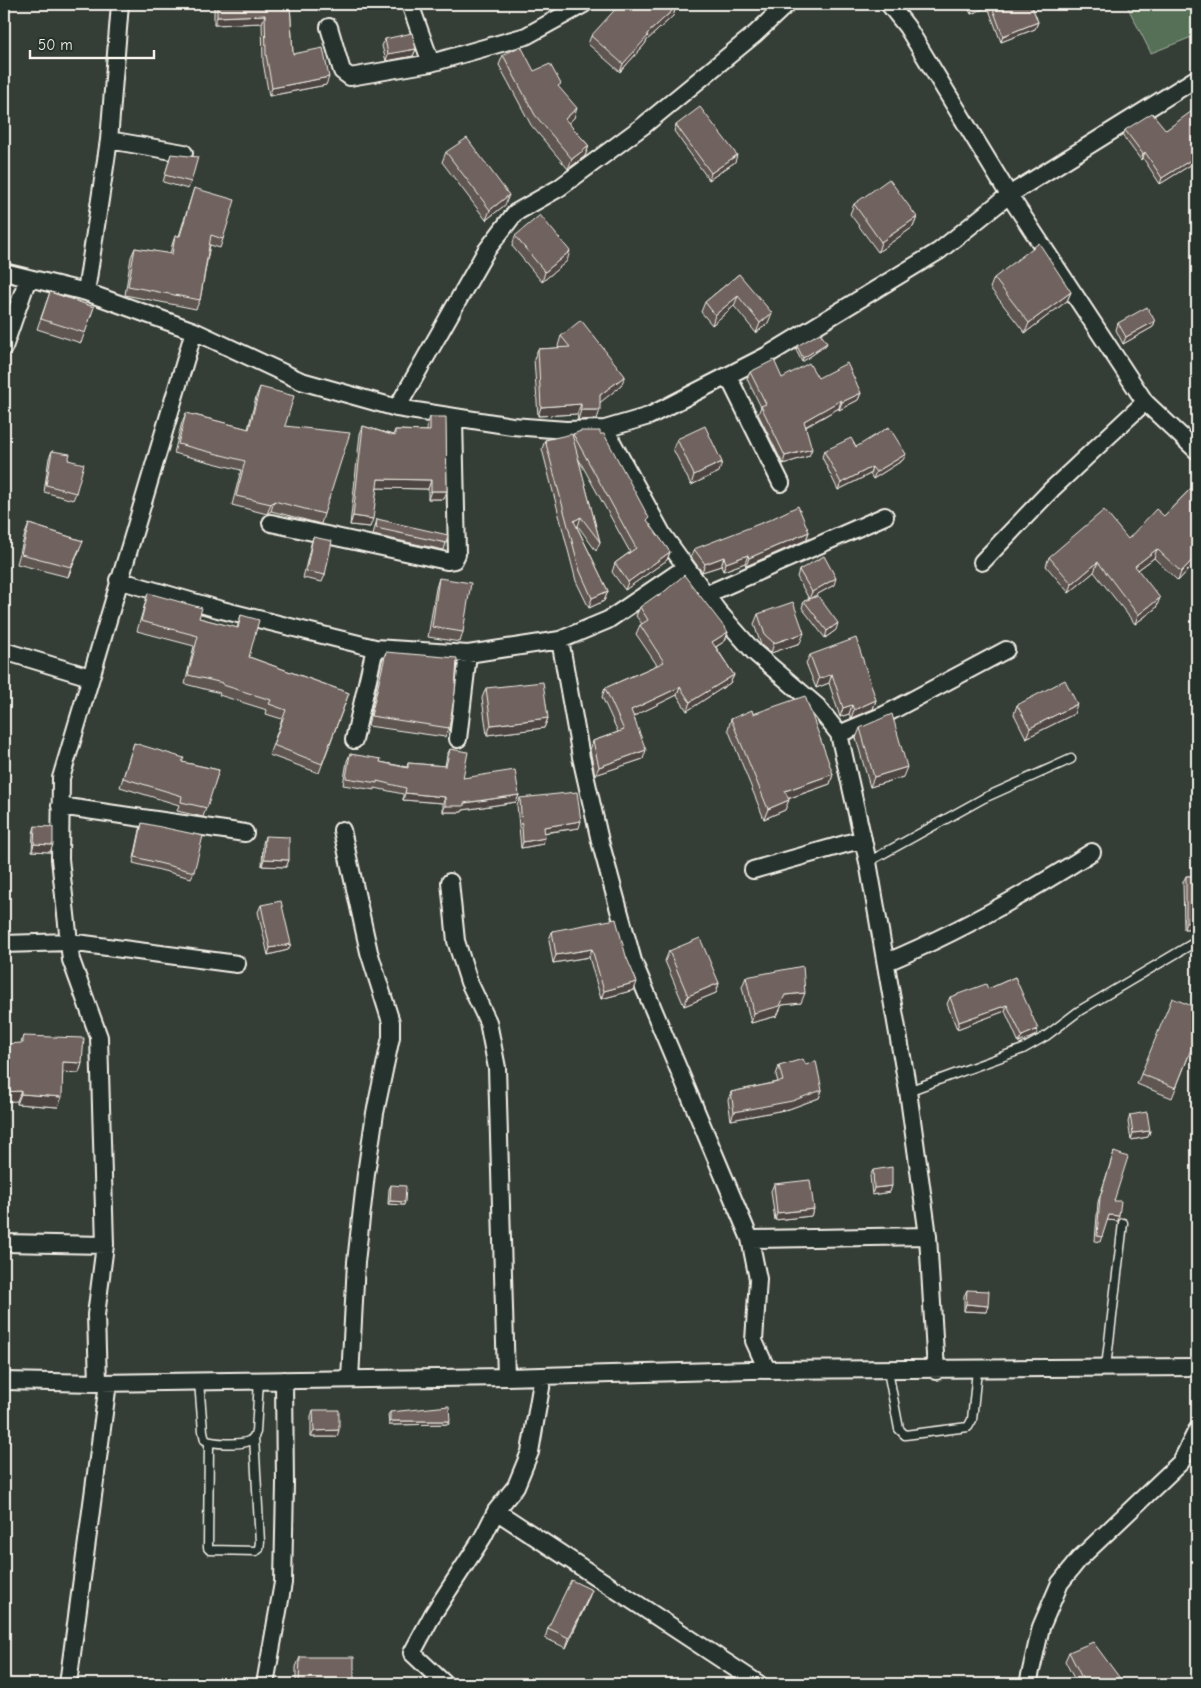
<svg xmlns="http://www.w3.org/2000/svg" width="1201" height="1688" viewBox="0 0 1201 1688" font-family="'Comic Neue',sans-serif">
<style>
.green{fill:#547057;stroke:#a4b0a0}
.lines{fill:none;stroke-linecap:round;stroke-linejoin:round}
.lane-casing{stroke:#f4f1e8;stroke-width:11}
.street-casing{stroke:#f4f1e8;stroke-width:20}
.lane{stroke:#26332d;stroke-width:8}
.street{stroke:#26332d;stroke-width:16}
.wall{fill:#5f5551;stroke:#f4f1e8}
.shaded-wall{fill:#4e4542;stroke:#f4f1e8}
.building{fill:#6f635e;stroke:#f4f1e8}
</style>
<rect width="100%" height="100%" fill="#353d37"/>
<filter id="ink" filterUnits="userSpaceOnUse"><feTurbulence type="fractalNoise" baseFrequency=".02" numOctaves="2"/><feDisplacementMap in="SourceGraphic" scale="10" xChannelSelector="R" yChannelSelector="G"/><feConvolveMatrix kernelMatrix="1 2 1 2 8 2 1 2 1" color-interpolation-filters="sRGB"/></filter>
<g filter="url(#ink)">
<path class="green" d="M1126,4H1197V35L1151,53Z"/>
<g class="lines">
<g class="lane-casing">
<path id="lane" d="M868,862L984,798L1071,759
M908,1091L1023,1049L1046,1036L1079,1011L1192,944
M1106,1367L1123,1223
M888,1371L899,1429L905,1435L968,1427L972,1420L977,1370
M199,1382L203,1431L205,1440C213,1444 240,1445 249,1441C253,1439 255,1435 256,1432L259,1380
M209,1442L208,1548L210,1550L256,1551L259,1549L260,1542L254,1437"/>
</g>
<g class="street-casing">
<path id="street" d="M410,4L431,63
M889,4L907,27L1009,195L1145,402L1197,451
M329,27L342,71L350,77L431,63L526,36L584,4
M109,140L184,153
M4,272L86,292L194,331L301,381L397,408L512,426L566,430L605,429L649,416L766,356L939,251L1009,195L1197,78
M86,292L109,140L120,4
M4,347L28,278
M728,376L781,483
M397,408L486,251L515,213L559,188L643,126L755,34L787,4
M605,429L663,535L717,610L754,652L817,706L839,734L868,862L908,1091L928,1236L936,1371
M271,523L447,561L454,560L457,554L454,419
M982,562L1052,489L1145,402
M118,580L218,609L375,648L468,654L560,640L608,620L686,567
M705,595L885,516
M560,640L581,757L600,841L633,961L750,1239L758,1279L754,1341L767,1370
M4,651L90,677
M839,734L884,715L1006,650
M458,739L468,654
M354,740L375,648
M60,806L245,833
M342,830L369,952L391,1022V1037L375,1113L366,1174L356,1262L350,1379
M753,870L863,839
M450,882L456,941L469,982L488,1022L497,1068L506,1377
M4,944L69,942L237,964
M887,962C959,932 1026,894 1092,852
M750,1239L928,1236
M4,1243L105,1245
M4,1381L98,1383L506,1377L751,1370L1197,1367
M98,1383L96,1315L105,1245L99,1037L71,960L69,942L60,859L61,778L194,331
M496,1511L759,1684
M68,1684L108,1383
M265,1684L283,1583L285,1484L284,1380
M445,1684L412,1653L433,1614L483,1537L496,1511L516,1486L530,1452L543,1376
M1028,1684L1041,1627L1060,1583L1079,1559L1181,1462L1197,1430"/>
</g>
<use href="#lane" class="lane"/>
<use href="#street" class="street"/>
</g>
<path class="wall" d="M214,4H290L293,54L326,85L269,96L263,62L262,23L214,25Z
M966,4H1031L1038,22L1035,29L1001,42L988,7L971,14Z
M676,7L673,16L647,40L645,44L620,72L588,44L591,36Z
M385,39L416,49L413,56L386,61L382,46Z
M503,55L534,71L559,88L574,118L568,123L589,146L585,156L568,169L531,125L499,65Z
M1197,102V161L1160,184L1143,158L1141,160L1123,136L1125,130H1166L1192,112L1191,111L1194,105Z
M676,125L735,162L709,180L674,131Z
M446,152L505,205L486,220L442,162Z
M171,154L191,182L188,189L163,182Z
M194,188L223,239L220,248L210,245L200,300L196,309L125,295L131,257L135,248L170,254L172,245L175,236H179Z
M854,204L917,217L913,227L878,252L850,214Z
M515,236L567,261L542,282L512,246Z
M739,274L768,323L756,333L734,306L712,325L701,312L705,302Z
M994,278L1071,292L1067,301L1025,333L990,288Z
M50,292L94,307L81,343L37,329Z
M1155,321L1153,327L1123,344L1116,330L1118,323Z
M561,336L621,386L600,402L597,419L578,420L577,414L538,416L534,359L538,349L559,348L558,346Z
M827,343L825,346L802,362L796,350L797,346Z
M750,372L782,378H818L861,393L858,400L839,410V408L806,427L809,456L783,464L758,414L761,407L747,379Z
M260,387L285,426L324,514L321,524L271,511L267,514L232,505L241,470L174,453L182,422L186,413L248,429L256,397Z
M430,417L444,499H428V489L377,488L370,527L350,525L360,434L363,426L393,435L395,430L427,431V425Z
M573,434H600L648,522L670,552L667,560L625,590L612,572L615,563L630,552L578,458L600,542L596,551L578,526L577,527L608,591L604,601L589,608L576,581L542,449L545,440L573,436Z
M677,439L719,472L691,485L673,449Z
M856,447L903,460L873,479L870,474L838,490L822,457L824,451Z
M52,451L68,460L76,493L73,500L44,492L49,458Z
M1197,482V560L1178,581L1154,558L1138,570L1156,608L1135,624L1094,572L1069,593L1046,566L1049,557L1128,539L1164,516Z
M377,519L446,543L444,550L373,535Z
M29,524L83,541L68,577L17,564L25,534Z
M809,532L806,540L746,566L745,563L723,571L721,566L702,572L691,557L694,549Z
M313,537L325,575L322,582L303,578L311,544Z
M799,570L834,585L809,599L797,577Z
M439,578L463,632L460,642L428,637L436,588Z
M148,593L199,618L237,628L241,615L249,657L349,693L319,773L269,755L282,719L266,714L267,710L219,695L220,693L185,684L194,646L137,631Z
M658,597L728,632L725,641L716,647L734,675L730,683L687,711L677,695L634,716L643,759L595,775L590,750L593,741L618,732L602,697L605,688L657,665L636,634L640,625L642,624L636,616L640,607Z
M804,601L836,630L825,638L802,608Z
M758,614L800,643L771,653L761,645L754,624Z
M386,652L449,728L445,737L368,726L382,661Z
M810,655L876,700L873,709L851,718L849,714L840,717L829,683L816,688L806,663Z
M486,688L548,718L544,728L487,735L482,698Z
M1017,705L1074,714L1026,738L1014,714Z
M753,714L833,774L830,784L788,799L785,810L764,819L728,729L731,719Z
M860,728L903,777L870,787L856,738Z
M134,743L182,762L219,770L203,817L177,811L179,805L120,787Z
M450,749L463,778L519,795L516,802L463,810L462,812H443V803L403,800V794L375,788V790L343,785L347,761L350,754L380,762L407,767L408,763L445,766L447,755Z
M520,798L579,828L544,833L543,844L521,848L517,805Z
M142,823L194,872L191,878L133,863L140,830Z
M35,826L50,852L32,851L33,833Z
M265,836L289,860L286,867L262,866L263,843Z
M1186,876H1197V928L1184,929L1183,882Z
M261,905L291,944L288,950L268,955L258,912Z
M552,931L626,956L634,990L601,999L589,957L553,963L549,940Z
M669,951L719,983L716,993L684,1006L665,961Z
M746,977L801,1003L782,1005L777,1016L751,1023L742,987Z
M1015,977L1036,1035L1019,1043L1005,1011L957,1029L947,1004L950,997L988,989Z
M1197,1035L1172,1098L1137,1084L1141,1074Z
M23,1036L82,1063L79,1073L63,1072L58,1107L17,1104L21,1043Z
M806,1065L822,1090L819,1098L789,1109L731,1120L728,1100L731,1092L778,1082L776,1075L779,1066Z
M1130,1115L1150,1131L1148,1137L1131,1140L1128,1122Z
M1197,1138V1154L1196,1142Z
M1114,1152V1201L1118,1221L1107,1220L1100,1242L1095,1241L1098,1202Z
M873,1170L890,1192L872,1195L870,1176Z
M774,1184L814,1209L811,1216L775,1220L771,1191Z
M391,1185L404,1205L388,1204L389,1189Z
M967,1290L988,1306L986,1312L964,1311V1296Z
M313,1410L337,1437H311V1417Z
M390,1412L449,1424L389,1425L388,1415Z
M588,1600L566,1648L545,1638L548,1628Z
M1069,1652L1122,1681L1121,1684H1077L1065,1661Z
M300,1657L354,1684H296V1667Z"/>
<path class="shaded-wall" d="M983,4H989L988,7L971,14L973,8Z
M676,7L673,16L647,40L645,44L620,72L623,64L647,34Z
M265,15L262,23L214,25L217,17Z
M1038,22L1035,29L1001,42L1003,36Z
M416,49L413,56L386,61L388,54Z
M329,77L326,85L269,96L272,88Z
M577,108L574,118L562,129L565,119Z
M589,146L585,156L568,169L572,159Z
M1145,152L1143,158L1141,160L1143,154Z
M737,155L735,162L709,180L711,173Z
M1197,156V161L1160,184L1162,178Z
M509,195L505,205L486,220L490,210Z
M917,217L913,227L878,252L881,242Z
M570,251L567,261L542,282L545,272Z
M1071,292L1067,301L1025,333L1029,323Z
M738,296L734,306L712,325L715,315Z
M772,313L768,323L756,333L760,323Z
M1155,321L1153,327L1123,344L1126,337Z
M827,343L825,346L802,362L803,358Z
M625,376L621,386L597,405L600,395Z
M861,393L858,400L839,410L842,402Z
M841,400L839,408L801,429L804,421Z
M581,404L577,414L538,416L541,407Z
M581,410H600L597,419L578,420Z
M812,449L809,456L783,464L785,456Z
M906,454L903,460L873,479L876,472Z
M722,462L719,472L691,485L694,475Z
M872,467L870,474L838,490L841,483Z
M378,479L431,480L428,489L374,488Z
M431,491H447L444,499H428Z
M274,501L271,511L267,514L271,504Z
M353,516L373,519L370,527L350,525Z
M581,517L578,526L571,530L574,521Z
M809,532L806,540L746,566L749,558Z
M83,541L79,551L68,577L71,567Z
M1157,549L1154,558L1131,575L1135,566Z
M670,552L667,560L625,590L628,582Z
M748,555L745,563L723,571L726,563Z
M1197,555V560L1178,581L1181,572Z
M724,557L721,566L702,572L705,564Z
M1098,562L1094,572L1069,593L1072,584Z
M836,578L834,585L809,599L812,592Z
M608,591L604,601L589,608L592,598Z
M1160,598L1156,608L1135,624L1138,615Z
M838,623L836,630L825,638L827,631Z
M728,632L725,641L709,651L712,642Z
M804,633L800,643L771,653L774,643Z
M832,674L829,683L816,688L819,679Z
M734,675L730,683L687,711L690,702Z
M680,687L677,695L628,719L631,710Z
M876,700L873,709L851,718L854,710Z
M1077,704L1074,714L1026,738L1030,728Z
M852,705L849,714L840,717L843,708Z
M548,718L544,728L487,735L491,725Z
M646,750L643,759L595,775L599,767Z
M907,767L903,777L870,787L874,777Z
M833,774L830,784L781,801L785,791Z
M405,793L445,797L443,803L403,800Z
M519,795L516,802L463,810L462,812H443L445,806Z
M789,800L785,810L764,819L768,809Z
M581,821L579,828L541,833L544,827Z
M545,838L543,844L521,848L523,842Z
M34,844L53,845L50,852L32,851Z
M264,859L289,860L286,867L262,866Z
M1186,922H1197V928L1184,929Z
M291,944L288,950L268,955L270,948Z
M592,949L589,957L553,963L556,955Z
M637,982L634,990L601,999L604,991Z
M719,983L716,993L684,1006L688,996Z
M805,993L801,1003L782,1005L777,1016L751,1023L754,1013L785,995Z
M1007,1005L1005,1011L957,1029L959,1022Z
M1038,1029L1036,1035L1019,1043L1022,1036Z
M63,1062L82,1063L79,1073L60,1072Z
M822,1090L819,1098L789,1109L731,1120L734,1112Z
M21,1091L17,1101L4,1102V1092Z
M21,1094L62,1097L58,1107L17,1104Z
M1150,1131L1148,1137L1131,1140L1133,1133Z
M892,1186L890,1192L872,1195L874,1188Z
M390,1201L405,1202L404,1205L388,1204Z
M814,1209L811,1216L775,1220L777,1213Z
M1109,1215L1119,1216L1118,1221L1107,1220Z
M966,1304L988,1306L986,1312L964,1311Z
M390,1421H450L449,1424L389,1425Z
M339,1430L337,1437H311L314,1431Z
M592,1590L588,1600L566,1648L569,1638Z
M1122,1681L1121,1684H1114Z
M299,1683L354,1684H299Z"/>
<path class="building" d="M217,4H290L293,54L323,48L329,77L272,88L266,54L265,15L217,17Z
M620,4H673L676,7L647,34L648,36L623,64L591,36Z
M971,4H983L973,8Z
M991,4H1031L1038,22L1003,36Z
M412,33L416,49L388,54L385,39Z
M521,46L534,71L550,64L561,84L558,86L577,108L565,119L589,146L572,159L535,115L503,55Z
M1197,102V156L1162,178L1145,152L1143,154L1125,130L1152,113L1166,130L1196,108L1194,105Z
M700,107L737,155L711,173L676,125Z
M467,138L509,195L490,210L446,152Z
M171,154L198,157L191,182L165,175Z
M889,179L917,217L881,242L854,204Z
M194,188L235,200L223,239L211,235L200,300L128,286L135,248L172,254L175,236H180Z
M540,215L570,251L545,272L515,236Z
M1039,243L1071,292L1029,323L994,278Z
M739,274L772,313L760,323L738,296L715,315L705,302Z
M50,292L94,307L85,333L41,319Z
M1147,307L1155,321L1126,337L1118,323Z
M581,320L625,376L600,395V410H581V404L541,407L538,349L570,347L561,336Z
M820,333L827,343L803,358L797,346Z
M774,360L782,378L809,363L818,378L847,363L861,393L842,402L841,400L804,421L812,449L785,456L761,406L766,404L750,372Z
M260,387L294,396L285,426L350,433L324,514L274,501L271,504L236,496L245,461L178,444L186,413L249,429Z
M430,417H446L447,491H431V480L378,479L373,519L353,516L363,426L395,436V430L430,431Z
M705,426L722,462L694,475L677,439Z
M889,427L906,454L876,472L872,467L841,483L824,451L851,438L856,447Z
M581,431H600V434H604L649,518L647,520L670,552L628,582L615,563L636,548L573,434Z
M572,434L600,542L581,517L574,521L608,591L592,598L580,571L545,440Z
M52,451L70,454L68,460L84,464L76,493L46,485Z
M1197,482V555L1181,572L1157,549L1135,566L1160,598L1138,615L1098,562L1072,584L1049,557L1104,510L1128,539L1156,509L1164,516Z
M798,506L809,532L749,558L748,555L726,563L724,557L705,564L694,549L769,520Z
M377,519L448,535L446,543L376,528Z
M29,524L83,541L71,567L21,554Z
M313,537L332,541L325,575L306,571Z
M824,556L836,578L812,592L799,570Z
M684,575L728,632L712,642L734,675L690,702L680,687L631,710L646,750L599,767L593,741L624,730L605,688L664,662L640,625L648,620L640,607L657,595L658,597Z
M439,578L471,583L463,632L432,627Z
M148,593L202,608L199,618L238,628L241,615L259,620L249,657L349,693L322,764L273,745L286,710L269,704L271,700L223,685V683L188,675L198,636L141,621Z
M818,596L838,623L827,631L804,601Z
M793,602L804,633L774,643L765,635L758,614Z
M856,638L876,700L854,710L852,705L843,708L832,674L819,679L810,655Z
M386,652L457,658L455,692L449,728L371,716Z
M1065,680L1077,704L1030,728L1017,705Z
M543,682L548,718L491,725L486,688Z
M805,696L833,774L785,791L789,800L768,809L731,719L752,710L753,714Z
M892,714L907,767L874,777L860,728Z
M134,743L184,758L182,762L219,770L207,808L181,802L182,796L123,778Z
M450,749L468,752L463,778L515,770L519,795L464,803V806H445V797L405,793L406,788L377,781V783L346,778L350,754L381,759L380,762L408,768V763L446,766Z
M577,792L581,821L544,827L545,838L523,842L520,798Z
M142,823L203,836L194,872L135,857Z
M35,826L53,827V845L34,844Z
M265,836L289,837V860L264,859Z
M1186,876H1197V922H1186Z
M281,901L291,944L270,948L261,905Z
M616,919L626,956L637,982L604,991L592,949L556,955L552,931Z
M700,938L719,983L688,996L669,951Z
M803,966L805,993L785,995L780,1006L754,1013L746,977Z
M1015,977L1038,1029L1022,1036L1007,1005L959,1022L950,997L986,984L988,989Z
M1172,998L1197,1008V1034L1176,1088L1141,1074Z
M23,1036L84,1038L82,1063L63,1062L62,1097L21,1094V1091L4,1092V1044L23,1043Z
M803,1059L806,1065L816,1061L822,1090L792,1101L734,1112L731,1092L783,1081L779,1066Z
M1147,1112L1150,1131L1133,1133L1130,1115Z
M1114,1152L1128,1157L1114,1201H1121L1119,1216L1109,1215L1102,1237L1097,1236L1100,1197Z
M892,1167V1186L874,1188L873,1170Z
M810,1180L814,1209L777,1213L774,1184Z
M391,1185L406,1186L405,1202L390,1201Z
M967,1290L989,1291L988,1306L966,1304Z
M449,1406L450,1421H390V1412Z
M313,1410H339V1430L314,1431Z
M571,1580L592,1590L569,1638L548,1628Z
M1093,1642L1122,1681L1114,1684H1085L1069,1652Z
M300,1657H354V1684L299,1683Z"/>
</g>
<rect width="1201" height="1688" fill="none" stroke="#26332d" stroke-width="20"/>
<rect x="10" y="10" width="1181" height="1668" fill="none" stroke="#f4f1e8" stroke-width="2" filter="url(#ink)"/>
<path d="M30 50v8h124v-8" fill="none" stroke="#f4f1e8" stroke-width="2.5"/>
<text x="38" y="50" font-size="15" fill="#f4f1e8" stroke="#26332d" stroke-width="4" paint-order="stroke">50 m</text>
</svg>
